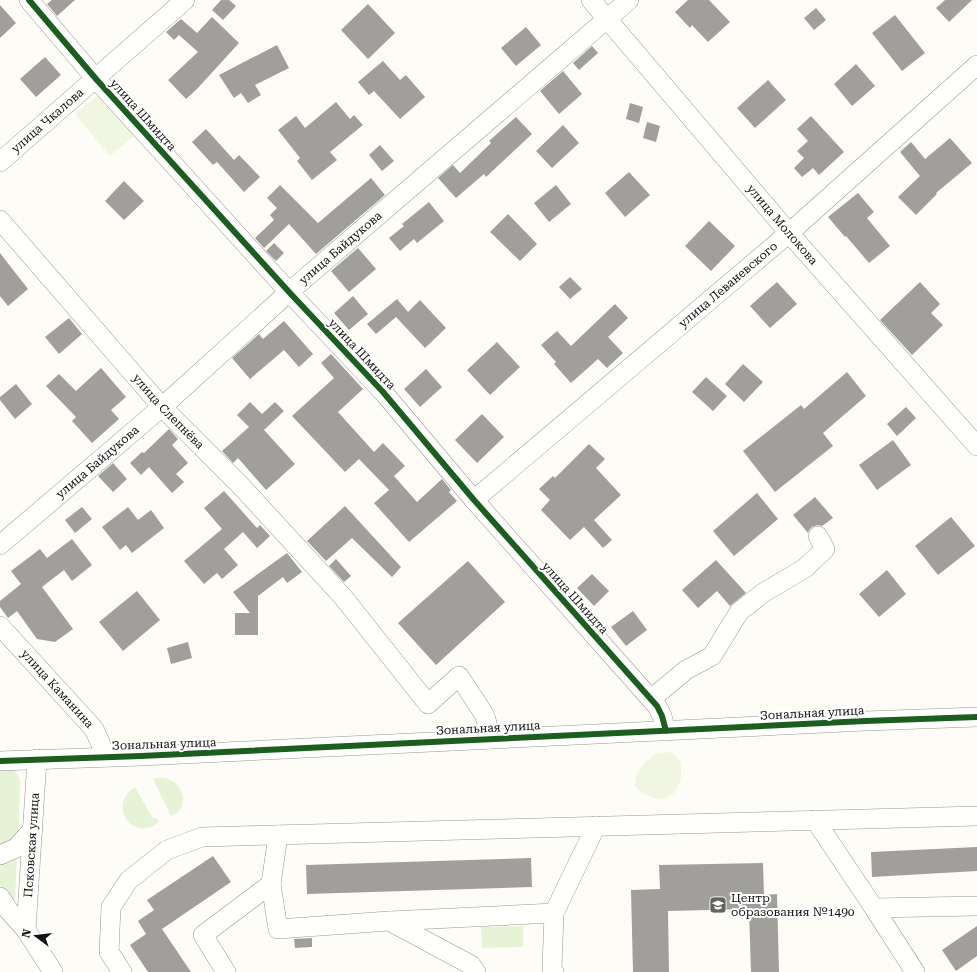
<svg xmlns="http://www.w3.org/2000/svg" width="977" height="972" viewBox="0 0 977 972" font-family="'Roboto Serif',serif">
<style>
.green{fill:#e7f3d7}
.pitch{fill:#f0f6e1}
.building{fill:#a19f9c}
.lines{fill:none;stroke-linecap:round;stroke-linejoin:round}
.minor-casing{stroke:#979795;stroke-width:20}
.minor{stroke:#fffffe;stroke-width:19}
.cycleway-casing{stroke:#fff;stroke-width:8}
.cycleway{stroke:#1b5e20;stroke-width:6}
.labels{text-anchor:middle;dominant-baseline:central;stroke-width:4;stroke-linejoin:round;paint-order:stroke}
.street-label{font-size:12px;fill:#111;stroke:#fff}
.poi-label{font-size:12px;fill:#111;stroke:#fff;text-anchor:start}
</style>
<rect width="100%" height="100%" fill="#fdfcf7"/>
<path class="green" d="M0,764L14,770L20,779L19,830L15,839L0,848Z
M157,778C183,775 193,808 171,816L153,779Z
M135,787L153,819L156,818L159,822C155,825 152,827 147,828C124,832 112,801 135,787Z
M17,853L15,900L13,903L0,885V863Z
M523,926V947L482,948L481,927Z"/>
<path class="pitch" d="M101,93L135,135L110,156L75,114Z
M672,752L681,763V779L675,792L665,799L654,798L643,794L635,786L636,777L643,765L655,754Z"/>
<path class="building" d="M52,0H75L57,16L47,4Z
M221,0H229L236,6L223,20L212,10Z
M688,0H709L730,22L708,42L692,25L690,28L675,12Z
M945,0H972L949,22L936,8Z
M368,4L395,33L368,59L341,30Z
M0,5L16,23L0,38Z
M816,8L826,20L814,30L804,18Z
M895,15L925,53L902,71L872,33Z
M212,17L239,43L197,89L186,99L168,80L198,52L179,35L174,40L166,32L181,19L197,33Z
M526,27L541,45L516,66L501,48Z
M277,45L289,68L255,85L261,95L248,103L241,93L234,98L219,75Z
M592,46L598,53L579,70L573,63Z
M45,57L61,75L36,97L20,79Z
M383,61L400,80L406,75L425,97L400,119L374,91L369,95L358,82Z
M856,64L875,86L852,106L834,84Z
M563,71L582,94L559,114L540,91Z
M768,80L786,100L755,128L737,108Z
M336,102L350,119L354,115L363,125L330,152L337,160L312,180L297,161L300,158L278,130L296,116L305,128Z
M630,103L643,107L639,123L626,119Z
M811,116L844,152L819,175L813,168L802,177L794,168L804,158L797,151L808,141L797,129Z
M516,117L532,134L486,177L484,174L456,198L438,178L453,165L460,173L491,143L489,141Z
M647,122L660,126L656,142L643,138Z
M563,125L579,143L552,168L536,151Z
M206,129L234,160L239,155L260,177L244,192L217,162L213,165L192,142Z
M950,138L972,163L936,193L937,194L916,215L898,197L920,176L900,152L911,142L925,159Z
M380,145L394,161L382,171L369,155Z
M629,172L650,195L625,217L605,193Z
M371,178L385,195L316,254L289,224L264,248L255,238L274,220L270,215L277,208L267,198L280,185L318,223Z
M124,181L144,201L124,220L105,201Z
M556,185L571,204L549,222L534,203Z
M858,193L874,212L867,218L890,246L869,263L846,236L845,237L828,217Z
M429,202L444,221L417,243L414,239L400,251L389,238L404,226L402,224Z
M508,214L537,244L520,261L490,232Z
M709,221L735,246L711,271L685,246Z
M274,243L284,253L276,261L266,251Z
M358,248L376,269L349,292L331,271Z
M0,253L28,289L8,306L0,296Z
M570,277L582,289L570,299L559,287Z
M777,282L797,304L770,328L750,306Z
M920,282L940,304L931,313L943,325L912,355L880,320Z
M353,296L368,314L349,330L334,313Z
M397,299L408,312L420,300L446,328L425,348L396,317L376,334L367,324Z
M615,304L628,318L608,337L623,353L607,368L598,359L571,383L554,364L556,362L541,345L557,331L571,346Z
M69,318L82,334L59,354L45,337Z
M284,321L313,354L299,367L284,350L250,379L232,358L259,334L263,339Z
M497,342L520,367L490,395L467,370Z
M331,354L363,389L338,412L374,452L383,443L405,466L394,476L417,502L442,479L451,490L449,492L457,501L409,542L374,503L389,490L359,459L345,472L292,416L334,378L321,363Z
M743,364L763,382L744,402L725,384Z
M101,368L126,397L111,410L119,419L92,443L72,421L76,417L46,386L59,374L76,391Z
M426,369L442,387L420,407L404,389Z
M847,372L866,396L823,433L833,446L775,492L743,451L801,405L804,409Z
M706,377L727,396L713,411L692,392Z
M16,384L32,404L15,419L0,400V397Z
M250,402L262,414L275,402L284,411L264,430L295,464L266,490L238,458L233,463L222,451L249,427L237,415Z
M906,407L916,418L897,436L887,424Z
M482,414L504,437L477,463L455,440Z
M169,429L178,439L172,445L188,463L176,474L184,482L172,493L149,467L141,475L130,463L142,452L144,453Z
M893,440L911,465L877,490L859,465Z
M589,444L605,459L596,468L621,495L594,520L612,540L603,548L584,527L570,540L541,510L550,500L539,489L553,476L555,478Z
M113,463L127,479L113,492L98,476Z
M224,491L257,528L260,525L270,536L257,548L243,532L224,549L238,565L222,579L217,573L204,584L184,561L222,529L204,508Z
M757,493L778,519L734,556L713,531Z
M815,497L833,518L822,526L818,525L812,527L809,530L808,533L793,515Z
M345,506L401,567L392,577L352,538L326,561L307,541Z
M82,507L92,519L75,533L65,520Z
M128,507L138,520L151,510L164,528L132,553L126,545L120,550L102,527Z
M951,517L975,546L938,575L915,546Z
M72,539L92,565L72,581L64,570L42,587L73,629L55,642L37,639L17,611L8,618L0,607V601L21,584L11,571L40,549L47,558Z
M287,553L302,572L287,583L283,577L258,596V635H235V613H250L233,592Z
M336,559L351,576L344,582L329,566Z
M716,560L746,593L730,606L717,591L698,608L682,590Z
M468,561L505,602L436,665L398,623Z
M887,570L906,594L879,617L859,594Z
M592,574L609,591L594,606L577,588Z
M137,591L160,620L123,651L99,622Z
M633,611L647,630L626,646L611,627Z
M188,642L192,658L171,664L167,648Z
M977,847V871L872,877L871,852Z
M213,856L231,882L162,929L191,972H148L130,945L146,934L138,921L154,910L147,900Z
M531,858L532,887L307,894L306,865Z
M763,863L764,895L777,894L779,972H751L749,909L668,911L669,972H633L631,890L660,889L659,865Z
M977,926V956L956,971L942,950Z
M312,938V947L295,948L294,939Z"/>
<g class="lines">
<g class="minor-casing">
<g id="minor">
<path d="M29,0L96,79L289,292L383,392L474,500L657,706L662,716L666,731"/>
<path id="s1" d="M591,0L789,233L977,446"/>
<path id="s2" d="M0,162L185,0"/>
<path id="s3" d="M0,220L162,407L241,486L343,597L428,704L459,676L484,714L487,723L488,739"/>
<path id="s4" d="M474,500L789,233L977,65"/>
<path id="s5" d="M0,545L162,407L289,292L629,0"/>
<path id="s6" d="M0,626L94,729L100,742L106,757"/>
<path d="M651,699L686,670L712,656L739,612L763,593L805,568L825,549L818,536"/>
<path d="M0,761L141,756L865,721L977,717"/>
<path d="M815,820L874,908L977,906"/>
<path d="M0,855L16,848L33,829"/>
<path d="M271,884L278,835"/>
<path d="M0,897L9,911L26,930L53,972"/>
<path d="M874,908L915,972"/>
<path d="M554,913L552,969L554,972"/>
<path d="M390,921L554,913L596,826"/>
<path id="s7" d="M26,930L37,759"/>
<path d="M122,972L109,952L111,907L129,880L167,850L202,837L977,816"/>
<path d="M226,972L203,935L271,884L278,929L389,921L471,965L476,972"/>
</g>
</g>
<use href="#minor" class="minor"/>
<g class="cycleway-casing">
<path id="cycleway" d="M29,0L96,79L289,292L383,392L474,500L657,706L662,716L666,731
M0,761L141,756L865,721L977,717"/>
</g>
<use href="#cycleway" class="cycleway"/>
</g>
<defs>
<g id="school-square" transform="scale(0.9)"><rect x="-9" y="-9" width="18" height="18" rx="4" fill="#646362" stroke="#fff"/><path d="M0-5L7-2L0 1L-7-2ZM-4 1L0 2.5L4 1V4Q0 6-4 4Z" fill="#fff"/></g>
</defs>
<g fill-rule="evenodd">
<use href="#school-square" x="718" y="905"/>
</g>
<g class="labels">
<g class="street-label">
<text transform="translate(143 115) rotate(48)">улица Шмидта</text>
<text stroke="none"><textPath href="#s2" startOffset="63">улица Чкалова</textPath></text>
<text stroke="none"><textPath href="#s1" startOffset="295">улица Молокова</textPath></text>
<text stroke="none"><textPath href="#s5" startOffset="452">улица Байдукова</textPath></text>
<text stroke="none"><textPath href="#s4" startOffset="333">улица Леваневского</textPath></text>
<text transform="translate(362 354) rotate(47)">улица Шмидта</text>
<text stroke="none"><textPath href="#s3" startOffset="255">улица Слепнёва</textPath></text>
<text stroke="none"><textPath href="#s5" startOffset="128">улица Байдукова</textPath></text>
<text transform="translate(575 598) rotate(48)">улица Шмидта</text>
<text stroke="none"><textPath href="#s6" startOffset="85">улица Каманина</textPath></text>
<text transform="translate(812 713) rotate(-3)">Зональная улица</text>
<text transform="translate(488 728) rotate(-3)">Зональная улица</text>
<text transform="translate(164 744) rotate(-2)">Зональная улица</text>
<text stroke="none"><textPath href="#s7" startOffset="85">Псковская улица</textPath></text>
</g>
<g class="poi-label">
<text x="731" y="898">Центр<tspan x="731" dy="14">образования №1490</tspan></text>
</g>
</g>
<g transform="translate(36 936) rotate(285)" stroke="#ffffff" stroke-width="3" paint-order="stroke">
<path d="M0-3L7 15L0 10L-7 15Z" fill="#111111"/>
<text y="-6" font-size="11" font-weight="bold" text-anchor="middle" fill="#111111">N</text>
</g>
</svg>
